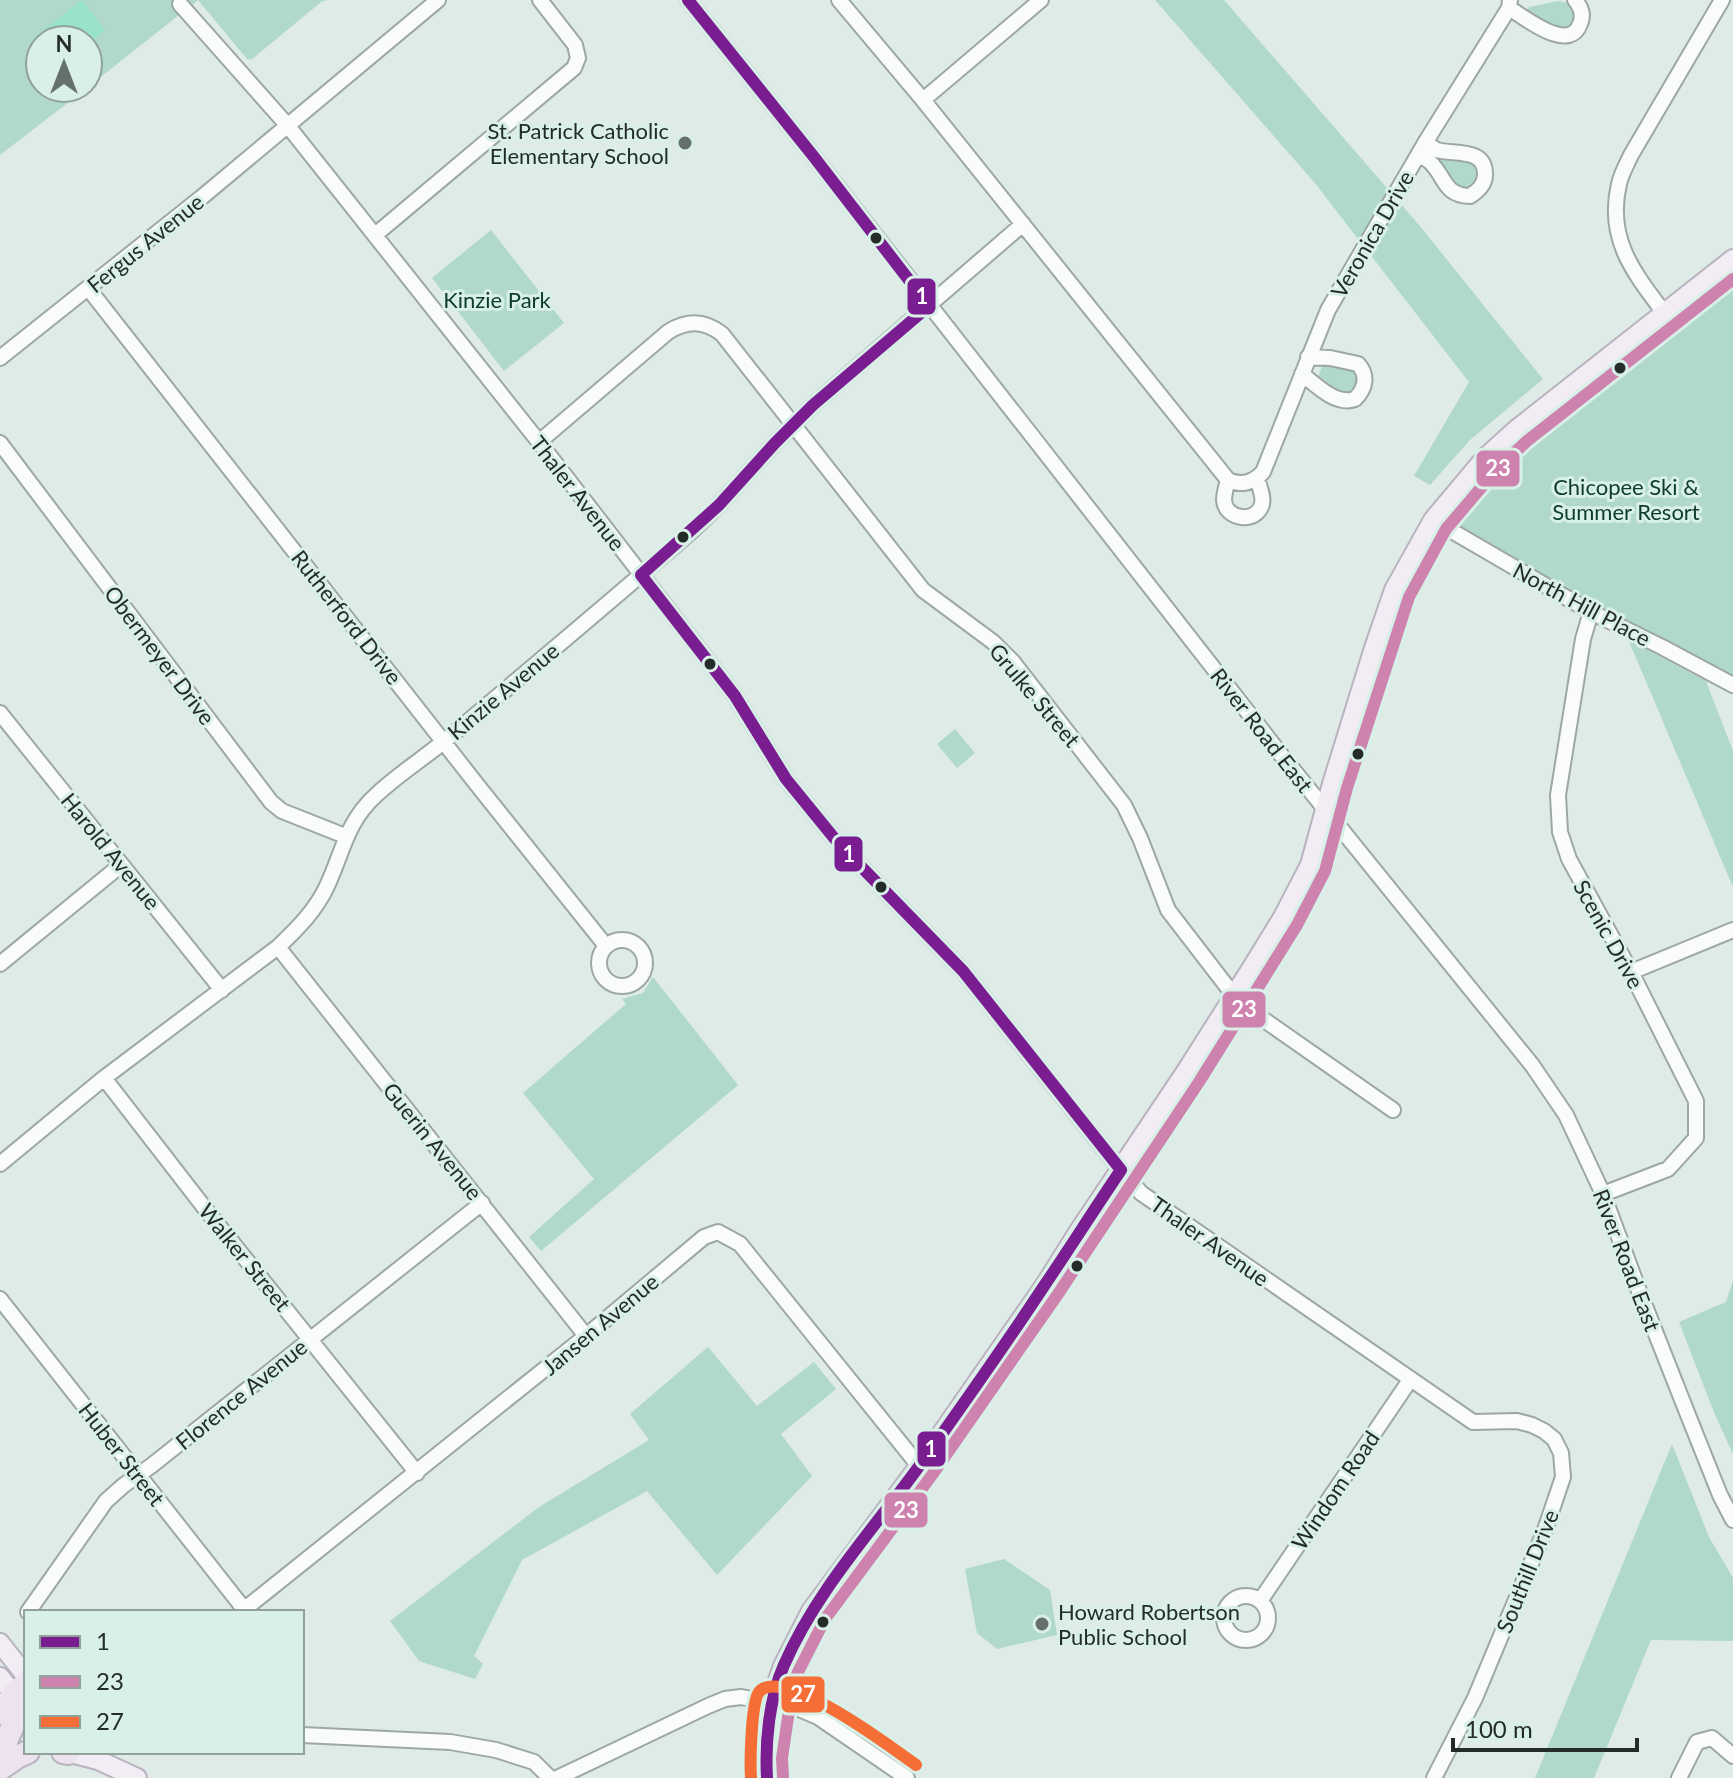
<svg xmlns="http://www.w3.org/2000/svg" width="1733" height="1778" viewBox="0 0 1733 1778" font-family="Lato,sans-serif">
<style>
.green{fill:#b0d8cb}
.water{fill:#99e3cd}
.lines{fill:none;stroke-linecap:round;stroke-linejoin:round}
.minor-casing{stroke:#9da7a4;stroke-width:18}
.major-casing{stroke:#b8b3be;stroke-width:22}
.highway-casing{stroke:#b8b3be;stroke-width:26}
.minor{stroke:#fafcfb;stroke-width:14}
.major{stroke:#f2edf4;stroke-width:18}
.highway{stroke:#ece3ef;stroke-width:22}
.bus-1-casing{stroke:#d9f0e8;stroke-width:18}
.bus-2-casing{stroke:#d9f0e8;stroke-width:18}
.bus-3-casing{stroke:#d9f0e8;stroke-width:18}
.bus-1{stroke:#7a1d90;stroke-width:12}
.bus-2{stroke:#ce83af;stroke-width:12}
.bus-3{stroke:#f46e35;stroke-width:12}
.poi-dot{fill:#656f6c;stroke:#d9f0e8;stroke-width:3}
.bus-dot{fill:#242c29;stroke:#d9f0e8;stroke-width:3}
.labels{text-anchor:middle;dominant-baseline:central;stroke-width:6;stroke-linejoin:round;paint-order:stroke}
.poi-label{font-size:22px;fill:#242c29;stroke:#d9f0e8;text-anchor:end}
.street-label{font-size:22px;fill:#242c29;stroke:#d9f0e8}
.park-label{font-size:22px;fill:#0d3b2f;stroke:#d9f0e8}
.line-badge{stroke:#d9f0e8;stroke-width:3}
.badge-label{font-size:22px;text-anchor:middle;font-weight:bold;fill:#fff}
</style>
<rect width="100%" height="100%" fill="#deebe7"/>
<path class="green" d="M0,0H327L321,2L251,60L250,58L248,60L198,0L88,87V40H40V88H87L0,155Z
M1155,0H1224L1419,225L1543,379L1470,440L1430,485L1414,476L1469,382L1314,182Z
M1558,1L1568,3L1574,10L1573,24C1557,35 1540,21 1527,10L1529,7Z
M1442,159L1469,161L1478,169L1477,181C1457,199 1449,176 1440,161Z
M491,230L564,323L504,371L432,278Z
M1733,282V679L1589,601L1449,520L1536,433Z
M1323,364L1355,370L1359,381L1354,390C1339,398 1330,386 1318,378Z
M1628,639L1706,681L1733,751V887Z
M955,729L975,753L957,768L937,744Z
M653,977L738,1085L541,1251L529,1237L594,1179L523,1093L626,1004L622,999L643,993Z
M1733,1280V1454L1715,1415L1679,1322L1726,1302Z
M708,1347L757,1406L814,1362L836,1389L781,1434L812,1476L717,1575L647,1491L522,1560L474,1656L483,1664L475,1679L419,1661L390,1621L539,1507L649,1440L630,1414Z
M1672,1444L1709,1537L1733,1578V1641L1651,1640L1594,1778H1535Z
M1004,1559L1050,1590L1057,1635L997,1649L977,1633L965,1569Z"/>
<path class="water" d="M82,0L105,30L88,44V40H40V45L34,38Z"/>
<g class="lines">
<g class="minor-casing">
<path id="minor" d="M688,0L814,157L1286,761L1532,1065L1566,1115L1603,1194L1639,1291L1690,1420L1720,1495L1733,1520
M839,0L923,100L1228,480C1241,486 1253,483 1263,472L1328,310L1425,143L1509,8L1510,0
M180,4L288,126L539,442L735,696L786,779L839,844L963,971L1108,1154L1141,1193L1473,1422L1517,1421L1532,1425L1544,1431L1554,1439L1561,1453L1563,1477L1545,1530L1475,1698L1434,1778
M1509,8C1524,17 1569,54 1580,24C1584,15 1581,7 1575,0
M923,100L1041,0
M1418,155C1422,157 1427,159 1430,162C1446,177 1443,195 1470,196C1478,191 1485,185 1485,175C1486,147 1453,155 1437,150C1433,148 1429,145 1425,143
M375,235L574,68L578,58L575,45L540,0
M88,288L478,786L606,946
M1665,314C1634,273 1606,239 1619,184C1621,174 1627,164 1631,155L1722,0
M0,358L202,197L438,0
M1302,374C1316,385 1336,406 1355,399C1366,388 1368,375 1358,364L1330,358L1308,357
M539,442L668,332C687,320 704,320 722,334L923,590L993,642L1013,662L1124,805L1140,838L1168,910L1235,997L1250,1010L1393,1110
M0,443L271,802L282,811L345,836
M1228,480C1226,487 1224,494 1224,500C1225,520 1257,524 1262,504C1264,496 1259,486 1257,479
M1433,520L1591,612L1662,647L1733,685
M1591,612L1583,639L1558,795L1560,832L1569,859L1631,972L1696,1101V1138L1668,1169L1603,1194
M0,713L222,990
M599 963a23 23 0 1 1 46 0a23 23 0 1 1-46 0Z
M278,947L586,1336
M0,964L121,865
M1631,972L1733,930
M104,1078L207,1211L417,1473
M0,1164L104,1078L278,947C298,928 316,910 327,886C343,852 346,823 375,796C397,775 424,758 447,739C529,670 611,601 692,531L719,505L775,443L813,405L1023,224
M0,1299L244,1609
M1224 1618a22 22 0 1 1 44 0a22 22 0 1 1-44 0Z
M1260,1601L1410,1380
M28,1612L106,1501L124,1485L151,1466L482,1203
M241,1612L586,1336L704,1237L718,1232L740,1244L919,1466
M302,1735L450,1742L496,1750L534,1762L550,1778
M557,1778L708,1706L725,1699L741,1697L792,1706L818,1717L907,1778
M1679,1778L1697,1742L1712,1738L1733,1756"/>
</g>
<g class="major-casing">
<path id="major" d="M0,1643L26,1676
M0,1677L22,1705
M67,1752L98,1760L137,1778
M767,1778L766,1758L770,1720L776,1686L783,1666L811,1611L919,1466L1045,1285L1077,1234L1185,1073L1253,966L1283,917L1310,865L1332,784L1374,648L1394,590L1433,520L1485,458L1517,429L1733,259"/>
</g>
<g class="highway-casing">
<path id="highway" d="M0,1713L13,1695L26,1683
M63,1752L68,1753
M0,1755L15,1721L26,1708
M0,1769L17,1757L28,1752"/>
</g>
<use href="#minor" class="minor"/>
<use href="#major" class="major"/>
<use href="#highway" class="highway"/>
<g class="bus-1-casing">
<path id="bus-1" d="M688,0L814,157L929,306L813,405L775,443L719,505L641,575L735,696L786,779L839,844L963,971L1121,1170C1095,1208 1070,1248 1044,1286C1004,1347 962,1406 920,1465C873,1530 816,1591 784,1665C769,1699 765,1742 767,1778"/>
</g>
<g class="bus-2-casing">
<path id="bus-2" d="M783,1777L782,1758L792,1690L798,1672L825,1619L932,1475L1058,1294L1199,1082L1297,925L1325,871L1347,788L1409,597L1446,529L1497,469L1527,441L1733,279"/>
</g>
<g class="bus-3-casing">
<path id="bus-3" d="M751,1778C750,1763 751,1703 759,1692C782,1664 895,1750 916,1765"/>
</g>
<use href="#bus-1" class="bus-1"/>
<use href="#bus-2" class="bus-2"/>
<use href="#bus-3" class="bus-3"/>
</g>
<g class="poi-dot">
<circle cx="685" cy="143" r="8"/>
<circle cx="1042" cy="1624" r="8"/>
</g>
<g class="bus-dot">
<circle cx="876" cy="238" r="7"/>
<circle cx="1620" cy="368" r="7"/>
<circle cx="683" cy="537" r="7"/>
<circle cx="710" cy="664" r="7"/>
<circle cx="1358" cy="754" r="7"/>
<circle cx="881" cy="887" r="7"/>
<circle cx="1077" cy="1266" r="7"/>
<circle cx="823" cy="1622" r="7"/>
</g>
<g class="labels">
<g class="poi-label">
<text x="669" y="130">St. Patrick Catholic<tspan x="669" dy="25">Elementary School</tspan></text>
<text x="1058" y="1611" text-anchor="start">Howard Robertson<tspan x="1058" dy="25">Public School</tspan></text>
</g>
<g class="street-label">
<text transform="translate(1372 234) rotate(-60)">Veronica Drive</text>
<text transform="translate(145 243) rotate(-39)">Fergus Avenue</text>
<text transform="translate(578 493) rotate(52)">Thaler Avenue</text>
<text transform="translate(1582 604) rotate(28)">North Hill Place</text>
<text transform="translate(347 617) rotate(52)">Rutherford Drive</text>
<text transform="translate(160 655) rotate(53)">Obermeyer Drive</text>
<text transform="translate(503 691) rotate(-40)">Kinzie Avenue</text>
<text transform="translate(1035 695) rotate(50)">Grulke Street</text>
<text transform="translate(1262 730) rotate(52)">River Road East</text>
<text transform="translate(111 851) rotate(51)">Harold Avenue</text>
<text transform="translate(1609 934) rotate(61)">Scenic Drive</text>
<text transform="translate(433 1141) rotate(51)">Guerin Avenue</text>
<text transform="translate(1210 1241) rotate(35)">Thaler Avenue</text>
<text transform="translate(245 1257) rotate(51)">Walker Street</text>
<text transform="translate(1627 1260) rotate(69)">River Road East</text>
<text transform="translate(600 1324) rotate(-40)">Jansen Avenue</text>
<text transform="translate(241 1394) rotate(-39)">Florence Avenue</text>
<text transform="translate(122 1454) rotate(52)">Huber Street</text>
<text transform="translate(1335 1490) rotate(-56)">Windom Road</text>
<text transform="translate(1527 1571) rotate(-68)">Southill Drive</text>
</g>
<g class="park-label">
<text x="497" y="299">Kinzie Park</text>
<text x="1626" y="486">Chicopee Ski &amp;<tspan x="1626" dy="25">Summer Resort</tspan></text>
</g>
</g>
<g class="line-badge">
<rect x="906" y="277" width="31" height="39" rx="8" fill="#7a1d90"/>
<rect x="1475" y="449" width="46" height="39" rx="8" fill="#ce83af"/>
<rect x="833" y="835" width="31" height="38" rx="8" fill="#7a1d90"/>
<rect x="1221" y="990" width="46" height="39" rx="8" fill="#ce83af"/>
<rect x="916" y="1430" width="31" height="38" rx="8" fill="#7a1d90"/>
<rect x="883" y="1491" width="46" height="38" rx="8" fill="#ce83af"/>
<rect x="780" y="1675" width="46" height="39" rx="8" fill="#f46e35"/>
</g>
<g class="badge-label">
<text x="922" y="304">1</text>
<text x="1498" y="476">23</text>
<text x="849" y="862">1</text>
<text x="1244" y="1017">23</text>
<text x="931" y="1457">1</text>
<text x="906" y="1518">23</text>
<text x="803" y="1702">27</text>
</g>
<rect x="24" y="1610" width="280" height="144" fill="#d9f0e8" stroke="#91a29c" stroke-width="2"/>
<rect x="40" y="1636" width="40" height="12" fill="#7a1d90" stroke="#91a29c" stroke-width="2"/>
<text x="96" y="1650" font-size="24" fill="#242c29">1</text>
<rect x="40" y="1676" width="40" height="12" fill="#ce83af" stroke="#91a29c" stroke-width="2"/>
<text x="96" y="1690" font-size="24" fill="#242c29">23</text>
<rect x="40" y="1716" width="40" height="12" fill="#f46e35" stroke="#91a29c" stroke-width="2"/>
<text x="96" y="1730" font-size="24" fill="#242c29">27</text>
<g transform="translate(64 64)"><circle r="38" fill="#d9f0e8" stroke="#91a29c" stroke-width="2"/>
<path d="M0-6L14 30L0 20L-14 30Z" fill="#656f6c"/>
<text y="-12" font-size="22" font-weight="bold" text-anchor="middle" fill="#242c29">N</text>
</g>
<path d="M1453 1738v12h184v-12" fill="none" stroke="#242c29" stroke-width="4"/>
<text x="1465" y="1738" font-size="24" fill="#242c29" stroke="#d9f0e8" stroke-width="6" paint-order="stroke">100 m</text>
</svg>
